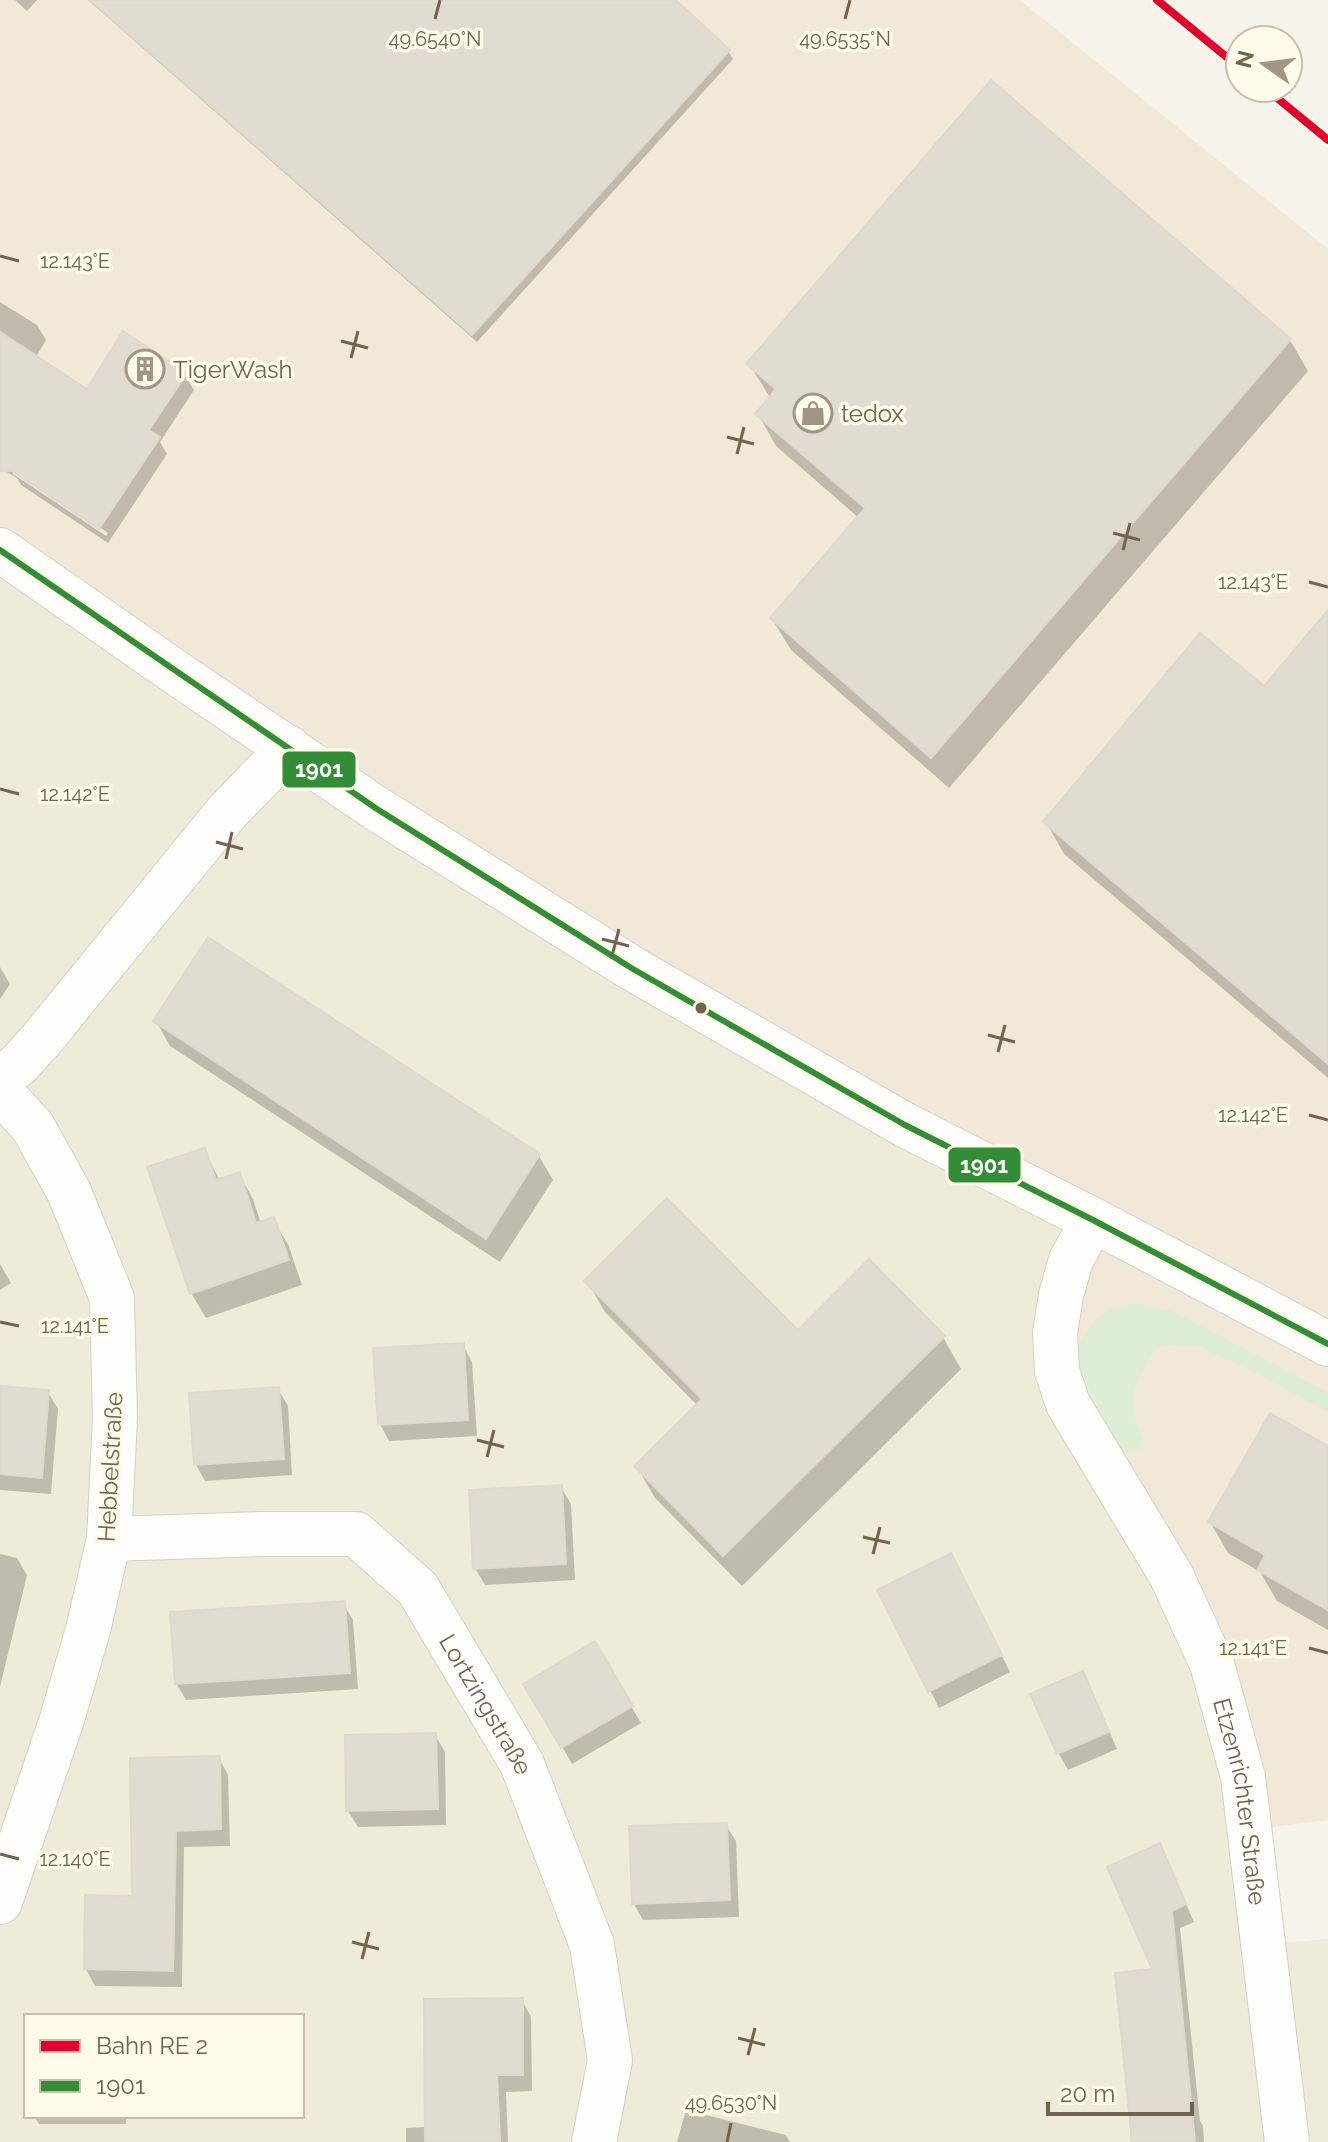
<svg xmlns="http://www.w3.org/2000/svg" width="1328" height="2142" viewBox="0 0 1328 2142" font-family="Raleway,sans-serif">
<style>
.residential{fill:#efebd9;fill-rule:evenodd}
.commercial{fill:#f1e8d8}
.green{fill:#deedd5}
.shadow{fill:#0003;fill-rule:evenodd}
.building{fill:#e1dcd1;stroke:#ded9cd;stroke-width:2}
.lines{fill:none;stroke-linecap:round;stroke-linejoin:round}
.minor-casing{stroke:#d4d0c7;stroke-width:46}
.secondary-casing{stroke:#d4d0c7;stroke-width:46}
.minor{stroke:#fefdfc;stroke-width:44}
.secondary{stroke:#fefdfc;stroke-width:44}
.bus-1-casing{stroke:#fefbeb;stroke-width:12}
.bus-1{stroke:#338c36;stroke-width:6}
.rail-1-casing{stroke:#fefbeb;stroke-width:14}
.rail-1{stroke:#e4002b;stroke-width:8}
.ticks{fill:none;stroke:#72634c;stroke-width:3}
.bus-dot{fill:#72634c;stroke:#fefbeb;stroke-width:3}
.labels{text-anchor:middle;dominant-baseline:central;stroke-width:7;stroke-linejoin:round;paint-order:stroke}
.poi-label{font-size:24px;fill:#72634c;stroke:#fefbeb;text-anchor:start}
.street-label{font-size:24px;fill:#72634c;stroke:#fefbeb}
.ticks-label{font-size:20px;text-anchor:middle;fill:#72634c;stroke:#fefbeb;stroke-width:7;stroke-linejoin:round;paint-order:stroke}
.line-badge{stroke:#fefbeb;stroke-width:3}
.badge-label{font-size:22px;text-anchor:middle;font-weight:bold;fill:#fff}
</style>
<rect width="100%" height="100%" fill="#f6f4ea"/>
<path class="residential" d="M0,550L1093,1220L1171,1575L1264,1944L1328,1939V2142H0ZM26,2016H302V2116H26Z"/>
<path class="commercial" d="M0,0H1020L1328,249V1820L1249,1830L1243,1777L1057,1371L1092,1220L905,1125L0,550Z"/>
<path class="green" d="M1139,1303L1172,1311L1328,1392V1412L1260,1375L1201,1347L1165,1345L1156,1349L1140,1375L1133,1394L1134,1416L1143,1440L1142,1448L1129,1452L1120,1451L1079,1369L1078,1347L1093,1322L1110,1309Z"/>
<path class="shadow" d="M15,0H37L27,11Z
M88,0H673L728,51L733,59L477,342Z
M0,302L37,325L46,340L36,357L88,392L185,375L194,390L160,442L167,454L108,543L21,485L17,478L0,468ZM13,469L108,533L106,536L13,474Z
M1290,340L1308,371L949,788L791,650L772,619L859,518L776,446L758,414L771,399L749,364Z
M1328,613V1078L1064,854L1046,822L1265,689Z
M0,967L10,984L0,999Z
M156,1021L539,1156L553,1180L500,1262L170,1046Z
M204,1150L220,1181L239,1174L253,1199L261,1224L273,1220L288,1244L302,1285L206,1318L191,1293Z
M0,1264L11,1283L0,1290Z
M587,1281L798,1332L943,1337L961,1369L742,1586L655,1498L637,1467L698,1406L605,1312Z
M463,1345L472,1362L477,1436L389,1441L380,1424Z
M0,1388L48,1392L58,1409L51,1494L0,1490Z
M278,1389L288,1406L292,1475L205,1481L196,1465Z
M1328,1448V1630L1277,1601L1260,1572L1228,1553L1210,1522Z
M561,1487L571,1504L575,1580L485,1585L475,1568Z
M0,1554L17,1558L27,1575L0,1687Z
M960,1573L1010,1672L939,1708L880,1591Z
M343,1603L353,1620L358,1689L186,1700L176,1683Z
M595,1644L641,1723L572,1764L526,1684Z
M1082,1674L1092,1691L1117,1749L1068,1770L1059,1754L1033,1695Z
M435,1735L445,1752L446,1825L358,1827L348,1811Z
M219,1758L228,1775L230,1846L184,1847L182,1987L95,1986L86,1969L134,1898Z
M726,1825L736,1841L739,1917L643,1920L634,1904Z
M1159,1846L1168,1863L1194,1922L1180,1928L1200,2121L1203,2126L1204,2142H1131L1129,2115H1131L1155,1971Z
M522,2000L531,2017L532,2091L506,2092L508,2142H406V2128L427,2127Z
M686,2110L786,2135L790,2142H677Z
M34,2116H126V2124H39Z"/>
<path class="building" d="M90,0H676L730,50L472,335Z
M991,80L1291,339L931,758L770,618L865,508L755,414L776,389L746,364Z
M123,331L187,373L149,430L160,437L99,529L12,471H0V332L87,389Z
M1328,610V1064L1043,822L1200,633L1264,686Z
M208,937L540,1154L486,1239L153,1021Z
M205,1148L216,1180L240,1172L256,1223L274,1217L289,1260L190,1294L147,1167Z
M667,1198L798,1330L869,1259L945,1336L723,1556L634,1466L702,1399L584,1281Z
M464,1343L468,1420L378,1425L373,1348Z
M0,1386L49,1390L42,1478L0,1474Z
M279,1387L284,1459L194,1465L189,1393Z
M1270,1413L1328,1446V1610L1257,1570L1265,1555L1208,1522Z
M562,1485L566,1564L473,1569L469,1490Z
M951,1553L1002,1655L928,1692L877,1590Z
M345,1601L350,1673L175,1684L170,1612Z
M595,1641L633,1706L561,1748L523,1684Z
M1083,1671L1109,1732L1057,1754L1030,1694Z
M436,1733L438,1809L346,1811L345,1735Z
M220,1756L221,1829L176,1831L173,1971L84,1969L85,1895L132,1896L130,1758Z
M727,1823L730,1900L632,1904L629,1826Z
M1160,1843L1186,1904L1172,1911L1195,2142H1132L1115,1973L1152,1969L1107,1867Z
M523,1998V2075H497L500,2142H425L424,1999Z"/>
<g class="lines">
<g class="minor-casing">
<g id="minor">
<path d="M0,1080L20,1063L41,1040L227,812L289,748"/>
<path d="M0,1095L13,1105L33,1127L69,1192L112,1298L115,1418L109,1539L88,1630L62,1719L0,1902"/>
<path id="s1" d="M1093,1220L1071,1260L1061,1295L1055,1333L1057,1371L1068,1404L1171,1575L1212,1664L1243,1777L1287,2142"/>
<path id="s2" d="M109,1539L262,1534H356L418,1589L522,1764L592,1945L610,2060L594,2142"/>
</g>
</g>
<g class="secondary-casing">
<path id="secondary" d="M0,550L178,674L377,809L633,969L905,1125L1093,1220L1328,1344"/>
</g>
<use href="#minor" class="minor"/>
<use href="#secondary" class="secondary"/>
<g class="bus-1-casing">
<path id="bus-1" d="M0,550L377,809L633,969L905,1125L1093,1220L1328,1344"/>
</g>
<use href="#bus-1" class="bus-1"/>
<g class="rail-1-casing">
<path id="rail-1" d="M1157,0L1240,68
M1265,88L1328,140"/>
</g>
<use href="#rail-1" class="rail-1"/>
</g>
<path class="ticks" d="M435,19L440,0M845,19L850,0M0,256L19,261M341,341L368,348M351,358L358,331M727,437L754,444M737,454L744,427M1113,533L1140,540M1123,550L1130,523M1309,582L1328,587M0,789L19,794M216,842L243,849M226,859L232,832M602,939L629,946M612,956L619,929M988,1035L1015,1042M998,1052L1005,1025M1309,1115L1328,1120M0,1322L19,1326M477,1440L504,1447M487,1457L494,1430M863,1537L890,1543M873,1554L880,1527M1309,1648L1328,1653M0,1854L19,1859M352,1942L379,1949M362,1959L369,1932M738,2038L765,2045M748,2055L755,2028M727,2142L731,2123"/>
<defs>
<g id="building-ring" transform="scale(2)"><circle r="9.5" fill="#fefbeb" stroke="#a09683" stroke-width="1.5"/><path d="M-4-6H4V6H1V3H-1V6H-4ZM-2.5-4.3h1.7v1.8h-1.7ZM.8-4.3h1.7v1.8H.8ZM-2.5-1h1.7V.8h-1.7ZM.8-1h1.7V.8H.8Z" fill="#a09683"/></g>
<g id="shop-ring" transform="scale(2)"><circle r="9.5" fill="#fefbeb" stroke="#a09683" stroke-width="1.5"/><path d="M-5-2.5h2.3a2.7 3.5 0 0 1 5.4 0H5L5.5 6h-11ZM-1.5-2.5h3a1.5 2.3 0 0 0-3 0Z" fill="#a09683"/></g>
</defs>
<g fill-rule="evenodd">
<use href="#building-ring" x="145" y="369"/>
<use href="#shop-ring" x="813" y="413"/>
</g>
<circle class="bus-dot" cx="701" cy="1008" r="7"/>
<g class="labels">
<g class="poi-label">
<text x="173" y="369">TigerWash</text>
<text x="841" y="413">tedox</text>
</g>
<g class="street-label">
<text transform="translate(110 1467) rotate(-87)">Hebbelstraße</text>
<text stroke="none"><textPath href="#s2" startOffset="464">Lortzingstraße</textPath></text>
<text stroke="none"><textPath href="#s1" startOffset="632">Etzenrichter Straße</textPath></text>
</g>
</g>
<g class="ticks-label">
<text x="435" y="46">49.6540°N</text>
<text x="845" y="46">49.6535°N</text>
<text x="75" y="268">12.143°E</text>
<text x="1253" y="589">12.143°E</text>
<text x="75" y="801">12.142°E</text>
<text x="1253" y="1122">12.142°E</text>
<text x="75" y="1333">12.141°E</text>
<text x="1253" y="1655">12.141°E</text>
<text x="75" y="1866">12.140°E</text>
<text x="731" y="2110">49.6530°N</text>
</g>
<g class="line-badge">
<rect x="281" y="750" width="76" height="39" rx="8" fill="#338c36"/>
<rect x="947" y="1146" width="75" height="38" rx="8" fill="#338c36"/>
</g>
<g class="badge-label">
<text x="319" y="777">1901</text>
<text x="984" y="1173">1901</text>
</g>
<rect x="24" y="2014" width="280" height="104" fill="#fefbeb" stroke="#c6beab" stroke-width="2"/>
<rect x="40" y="2040" width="40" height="12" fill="#e4002b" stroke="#c6beab" stroke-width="2"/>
<text x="96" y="2054" font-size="24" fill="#72634c">Bahn RE 2</text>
<rect x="40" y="2080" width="40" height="12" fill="#338c36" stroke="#c6beab" stroke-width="2"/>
<text x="96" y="2094" font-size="24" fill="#72634c">1901</text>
<g transform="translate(1264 64) rotate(284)"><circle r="38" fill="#fefbeb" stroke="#c6beab" stroke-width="2"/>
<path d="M0-6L14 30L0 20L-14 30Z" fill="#a09683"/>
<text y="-12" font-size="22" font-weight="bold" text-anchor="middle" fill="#72634c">N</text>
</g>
<path d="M1048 2102v12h144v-12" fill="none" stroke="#72634c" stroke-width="4"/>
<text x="1060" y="2102" font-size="24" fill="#72634c" stroke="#fefbeb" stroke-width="6" paint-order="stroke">20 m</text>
</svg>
